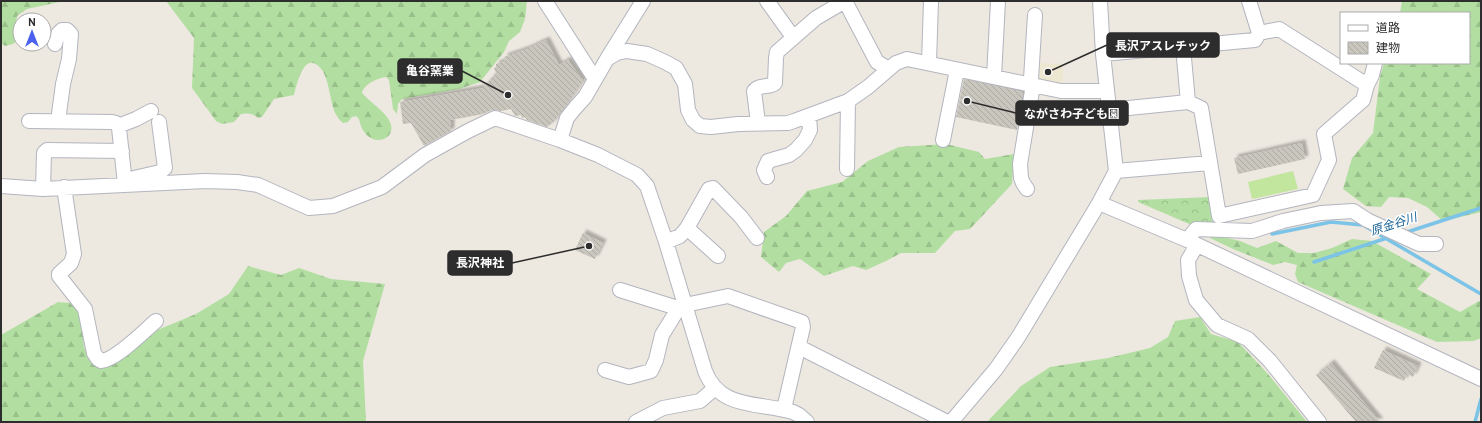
<svg xmlns="http://www.w3.org/2000/svg" width="1482" height="423" viewBox="0 0 1482 423" font-family="Overpass,'Noto Sans JP',sans-serif">
<style>
.education{fill:#ede6d1}
.forest{fill:url(#forest-firs)}
.park{fill:url(#park-crowns)}
.pitch{fill:#c2e69d}
.lines{fill:none;stroke-linecap:round;stroke-linejoin:round}
.stream{stroke:#7bc3e7;stroke-width:3.5}
.building{fill:url(#building-back-hatch);filter:url(#shadow)}
.minor-casing{stroke:#b3b5bf;stroke-width:16}
.minor{stroke:#fff;stroke-width:14}
.labels{text-anchor:middle;dominant-baseline:central;stroke-width:3;stroke-linejoin:round;paint-order:stroke}
.water-label{font-size:12px;font-style:italic;fill:#176296;stroke:#fff}
.leader{fill:none;stroke:#2d2d2d;stroke-width:1.5}
.callout-dot{fill:#2d2d2d;stroke:#fff;stroke-width:1.5}
.callout{fill:#2d2d2d;stroke:#2d2d2d;stroke-width:1.5}
.callout-label{font-size:12px;text-anchor:middle;font-weight:bold;fill:#fff}
</style>
<defs>
<pattern id="forest-firs" width="22" height="20" patternUnits="userSpaceOnUse"><rect width="22" height="20" fill="#b2dfa1"/><path d="M5 1l3.5 6h-7zM16 11l3.5 6h-7z" fill="#99c08b"/></pattern>
<pattern id="park-crowns" width="20" height="18" patternUnits="userSpaceOnUse"><rect width="20" height="18" fill="#b2dfa1"/><path d="M2 6a3 3 0 1 1 6 0M12 15a3 3 0 1 1 6 0" fill="none" stroke="#99c08b"/></pattern>
<pattern id="building-back-hatch" width="6" height="6" patternUnits="userSpaceOnUse"><rect width="6" height="6" fill="#c9c6be"/><path d="M-1 5l2 2M0 0l6 6M5-1l2 2" fill="none" stroke="#adaaa4"/></pattern>
<filter id="shadow"><feDropShadow dx="3.5" dy="-3.5" stdDeviation="1" flood-color="#0004"/></filter>
</defs>
<rect width="100%" height="100%" fill="#ede8e0"/>
<path class="education" d="M1034,63L1063,64V84L1033,80Z"/>
<path class="forest" d="M1,1H64L27,9L17,16L16,24L19,38L13,44L5,46L1,43Z
M166,1H527L525,19L520,32L509,41L504,52L480,82L459,89L402,99L398,104L397,114L393,109L389,80L386,77C378,78 364,84 362,93C371,103 382,109 389,120C401,141 365,152 359,119L356,116L352,117L348,122L343,123C341,121 338,119 337,116C328,103 331,68 313,63C302,60 296,87 294,95L274,99L262,117L258,118C253,113 247,113 241,114L234,122L222,124L216,121L192,88L194,38Z
M1402,1H1481V212L1443,221L1427,207L1408,198L1389,197L1381,207L1366,206L1343,189L1352,158L1373,133L1380,77L1384,63H1469V13H1400Z
M946,144L979,152L985,159L1014,154L1012,184L970,229L955,231L935,253H901L886,261L866,270L853,266L824,276L800,259L786,263L779,272L761,257L764,232L786,216L807,191L842,182L868,161L899,147Z
M1215,235L1240,241L1257,248L1276,241L1298,253H1314L1332,248L1352,239L1372,241L1431,274L1417,289L1460,312L1479,301L1481,302V338L1474,341L1437,342L1298,282L1295,274L1297,265L1285,262L1273,265L1233,249L1210,238Z
M248,266L281,275L299,268L331,279L385,284L363,361L366,422H1V335L58,302L70,303L81,314L84,347L90,361L98,366H109L121,360L155,331L196,314L229,294Z
M1200,317L1211,334L1238,342L1268,374L1307,422H987L1021,386L1050,367L1108,358L1150,348L1168,337L1175,321Z"/>
<path class="park" d="M1211,197L1215,225L1194,226L1138,202V200Z"/>
<path class="pitch" d="M1293,171L1298,189L1252,199L1248,182Z"/>
<g class="lines">
<path class="stream" d="M1404,233L1481,208
M1272,234L1331,222L1363,225L1481,294
M1314,262L1387,238
M1475,422L1481,399"/>
</g>
<path class="building" d="M546,40L559,65L568,60L583,81L558,117L551,124L547,127L527,120L525,117L522,118L521,115L515,116L511,109L501,111L492,110L483,114L451,120V131L424,146L411,123L403,124L400,102L483,88L496,73L494,68L496,67V64L505,61L504,57L527,49Z
M964,79L1023,92L1017,130L956,117Z
M1302,143L1305,159L1238,174L1234,158Z
M583,233L603,243L595,259L575,250Z
M1383,350L1418,366L1413,377L1407,374L1404,381L1374,368Z
M1331,363L1380,422H1356L1316,375Z"/>
<g class="lines">
<g class="minor-casing">
<path id="minor" d="M545,1L595,79
M767,1L793,37
M845,1L877,62L889,69
M55,44L58,34L62,30H67L71,34L69,59L63,84L58,121
M1183,47L1188,102
M1103,54L1255,40L1259,33L1249,1
M607,59L643,1
M929,63L931,1
M994,77L998,1
M1367,85L1372,75L1375,63
M1109,110L1188,102L1201,108L1219,216L1313,195L1329,160L1324,134L1363,100L1367,85L1279,29L1259,33
M29,121L112,122L116,123L119,128L125,184
M758,123L754,91C759,84 769,88 775,83L776,58L777,52L816,18L845,1
M118,126L136,119L151,111
M560,140L567,118L575,108L585,97L607,59L617,53L627,51L647,54L665,62L676,68L685,84L688,110L693,120L700,126L711,127L738,124L788,123L794,121L848,101L868,87L896,63L907,59L1061,91H1107
M943,140L957,70
M847,169L848,101
M1116,171L1209,163
M767,177L764,170L768,161L789,155L796,150L805,140L810,130L809,116
M134,178L160,172L165,168L159,122
M1,186L43,189L205,181L237,182L258,185L309,208L333,206L382,187L425,155L468,131L495,118L560,140L598,155L637,175L647,186L666,242L705,371C720,410 759,402 793,412L799,415L807,422
M64,187L74,254L71,263L59,274V276L85,309L94,353L98,359L101,361C116,360 144,331 156,321
M43,189L44,153L47,150L122,151
M1027,189L1023,183L1021,178L1020,164L1032,91L1031,79L1035,15
M1099,203L1187,240L1481,379
M687,228L718,256
M1187,240L1196,229L1252,231L1283,221L1321,213L1353,211L1367,220L1419,244H1436
M666,242L680,236L687,228L709,189L713,188L741,217L757,238
M1197,245L1188,260L1189,276L1196,300L1217,325L1248,339L1270,361L1319,422
M620,290L687,311
M685,305L728,296L802,322L803,327L784,409
M799,347L947,422
M605,370L629,377L651,371L656,360L662,335L678,309
M636,422L663,408L700,401L715,388
M951,422L996,369L1019,336L1099,203L1116,171L1103,54L1100,1"/>
</g>
<use href="#minor" class="minor"/>
</g>
<g class="labels">
<g class="water-label">
<text transform="translate(1394 225) rotate(-18)">原金谷川</text>
</g>
</g>
<path class="leader" d="M1048 72L1107 45M508 95L462 71M967 101L1016 113M589 246L512 263"/>
<g class="callout-dot">
<circle cx="1048" cy="72" r="4"/>
<circle cx="508" cy="95" r="4"/>
<circle cx="967" cy="101" r="4"/>
<circle cx="589" cy="246" r="4"/>
</g>
<g class="callout">
<rect x="1107" y="33" width="112" height="24" rx="4"/>
<rect x="398" y="59" width="64" height="24" rx="4"/>
<rect x="1016" y="101" width="112" height="24" rx="4"/>
<rect x="448" y="251" width="64" height="24" rx="4"/>
</g>
<g class="callout-label">
<text x="1163" y="50">長沢アスレチック</text>
<text x="430" y="75">亀谷窯業</text>
<text x="1072" y="118">ながさわ子ども園</text>
<text x="480" y="267">長沢神社</text>
</g>
<rect width="1482" height="423" fill="none" stroke="#2d2d2d" stroke-width="4"/>
<rect x="1340" y="12" width="130" height="52" fill="#ffffff" stroke="#ababab"/>
<rect x="1348" y="25" width="20" height="6" fill="#ffffff" stroke="#ababab"/>
<text x="1376" y="32" font-size="12" fill="#2d2d2d">道路</text>
<rect x="1348" y="42" width="20" height="12" fill="url(#building-back-hatch)" stroke="#ababab"/>
<text x="1376" y="52" font-size="12" fill="#2d2d2d">建物</text>
<g transform="translate(32 32)"><circle r="19" fill="#ffffff" stroke="#ababab"/>
<path d="M0-3L7 15L0 10L-7 15Z" fill="#4c60ee"/>
<text y="-6" font-size="11" font-weight="bold" text-anchor="middle" fill="#2d2d2d">N</text>
</g>
</svg>
